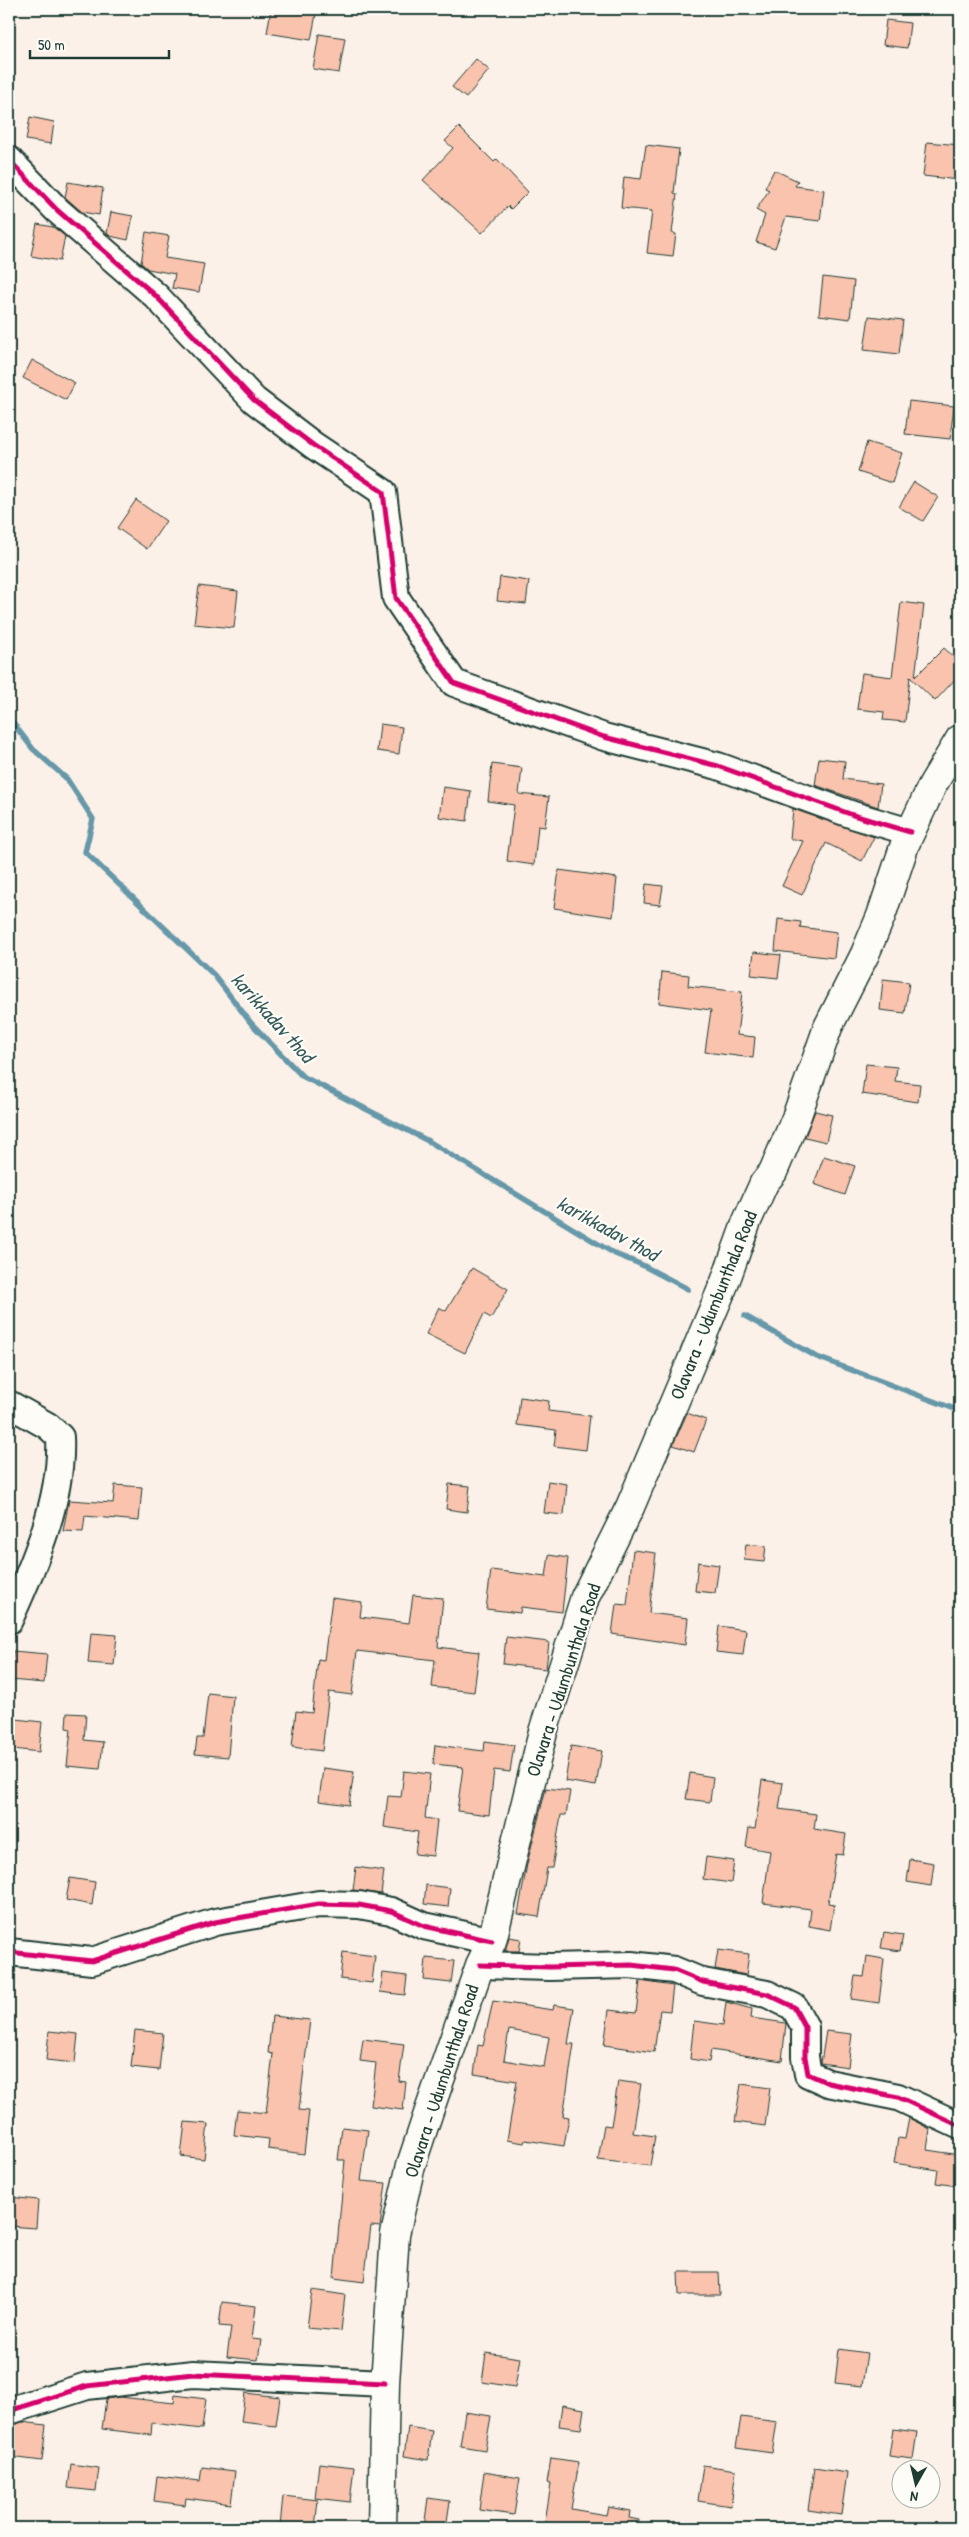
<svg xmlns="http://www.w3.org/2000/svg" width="969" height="2537" viewBox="0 0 969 2537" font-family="'Patrick Hand',sans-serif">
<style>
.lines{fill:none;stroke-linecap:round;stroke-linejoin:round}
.stream{stroke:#6698a9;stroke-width:5.5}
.building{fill:#fac3ae;stroke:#1f3d34;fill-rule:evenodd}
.minor-casing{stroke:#1f3d34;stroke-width:30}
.major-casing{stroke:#1f3d34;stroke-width:31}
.minor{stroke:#fdfcf7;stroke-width:26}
.major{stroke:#fdfcf7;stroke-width:28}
.cycleway-casing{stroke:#fdfcf7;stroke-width:8}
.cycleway{stroke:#d6006c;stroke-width:5}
.labels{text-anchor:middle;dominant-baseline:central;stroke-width:4.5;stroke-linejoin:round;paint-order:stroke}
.street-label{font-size:19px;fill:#1f3d34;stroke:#fdfcf7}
.water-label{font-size:20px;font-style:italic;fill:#375b5b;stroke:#fdfcf7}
</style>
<rect width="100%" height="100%" fill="#fcf1e8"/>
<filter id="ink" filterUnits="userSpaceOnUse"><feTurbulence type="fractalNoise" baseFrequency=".02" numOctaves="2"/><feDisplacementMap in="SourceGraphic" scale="10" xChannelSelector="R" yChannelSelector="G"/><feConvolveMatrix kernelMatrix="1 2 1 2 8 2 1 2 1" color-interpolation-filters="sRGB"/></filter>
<g filter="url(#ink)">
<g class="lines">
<path class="stream" d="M9,718L33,749L67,779L93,819L85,852L214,975L251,1023L302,1076L430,1142L615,1254L640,1264L688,1289
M745,1316L817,1357L960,1411"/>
</g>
<path class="building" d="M271,9H317L311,40L267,33Z
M886,20L910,23L907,48L883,45Z
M319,34L345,38L339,73L313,69Z
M476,59L489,70L466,98L452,87Z
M30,117L54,122L51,144L26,140Z
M459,127L494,162L497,159L528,192L511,209L508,206L482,233L423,180L453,148L445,141Z
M927,142L960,145L958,180L923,176Z
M646,145L679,149L674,193L677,194L672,233L676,234L673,256L647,253L652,211L621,208L624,177L641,179Z
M774,170L798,181L795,186L824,190L820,221L786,217L775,248L756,242L765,215L756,210L769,190L765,188Z
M68,182L103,188L99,215L82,212L65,197Z
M111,212L133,216L128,240L110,236L107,233Z
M37,224L53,227L65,236L60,261L31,256Z
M146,232L169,236L165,258L204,264L199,292L172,288L175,274L148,269L141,263Z
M823,277L854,281L850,319L819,315Z
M869,316L903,320L899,354L864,350Z
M32,360L75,383L66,400L23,378Z
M909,401L954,406L950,439L905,434Z
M867,442L902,453L892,483L858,472Z
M914,482L938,497L923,521L899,507Z
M136,500L166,521L147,549L117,528Z
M500,577L529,581L526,604L497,601Z
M199,586L238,591L234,628L194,624Z
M901,602L924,605L915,677L944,648L960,663V674L935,701L910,677L905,722L883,720L884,712L857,709L862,673L892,677Z
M380,724L402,727L399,754L377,751Z
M819,758L845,761L843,779L881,784L878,807L815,785Z
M492,764L522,768L519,794L549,797L545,827L538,826L534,865L507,861L514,805L488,801Z
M443,787L471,791L467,821L439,817Z
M793,809L874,837L862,861L826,843L802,895L782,886L803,841L790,839Z
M559,870L617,878L613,917L554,908Z
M646,884L663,886L660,905L644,903Z
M778,919L801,922L800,927L837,932L834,958L775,951Z
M754,952L781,955L778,978L751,975Z
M662,972L689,975L688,986L742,992L737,1035L755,1037L753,1058L705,1052L711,1010L659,1003Z
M883,979L909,982L905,1013L880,1010Z
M866,1064L897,1067L895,1081L920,1084L918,1102L862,1094Z
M815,1111L832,1115L826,1142L805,1137Z
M824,1156L855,1166L845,1195L814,1184Z
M472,1268L508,1289L491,1318L484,1314L465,1353L426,1334L439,1307L446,1311Z
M520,1397L549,1401L548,1411L590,1416L586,1450L554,1446L556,1430L517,1425Z
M687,1413L706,1420L694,1452L673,1445Z
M548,1481L567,1484L564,1515L544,1513Z
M449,1484L470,1486L467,1512L446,1509Z
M115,1485L142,1487L139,1521L85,1516L83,1532L63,1531L69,1500L113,1503Z
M746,1544L766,1546L764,1562L744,1560Z
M633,1550L656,1553L649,1613L688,1618L685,1645L612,1634L616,1604L627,1605Z
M549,1555L568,1558L562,1612L521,1607L520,1613L486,1609L491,1570L546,1577Z
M698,1562L719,1565L715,1593L695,1591Z
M413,1595L443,1598L438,1647L479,1652L474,1692L432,1687L435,1660L357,1651L352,1695L329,1692L322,1751L292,1747L296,1711L312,1713L318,1659L324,1660L332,1598L362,1602L360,1617L409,1623Z
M719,1626L746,1630L743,1655L716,1652Z
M91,1633L117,1635L114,1665L88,1663Z
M506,1637L549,1642L546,1669L503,1664Z
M13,1651L47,1654L44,1683L10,1680Z
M208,1693L233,1696L228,1757L195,1754L197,1738H203Z
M67,1713L86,1714L84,1740L103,1742L100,1769L67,1766L71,1729L66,1728Z
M16,1719L42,1722L39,1752L13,1749Z
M485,1741L514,1745L510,1772L494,1770L489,1815L457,1811L463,1767L433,1764L435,1745L484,1751Z
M571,1746L602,1751L596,1786L565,1781Z
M323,1768L354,1772L349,1805L319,1801Z
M404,1771L430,1774L425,1818L437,1820L433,1856L415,1854L418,1832L384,1827L388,1796L401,1797Z
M690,1773L713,1777L710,1802L686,1799Z
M762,1780L783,1783L779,1809L816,1814L814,1829L846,1834L843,1855L836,1854L828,1903L834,1904L830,1930L809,1926L811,1909L763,1903L770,1851L746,1847L749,1828L755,1829Z
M546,1788L570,1791L566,1815H561L552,1868H547L539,1917L518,1914L527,1864Z
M706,1857L734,1861L731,1883L703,1879Z
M910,1859L934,1863L931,1886L907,1882Z
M356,1867L384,1871L381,1894L353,1890Z
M70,1878L95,1882L92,1905L66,1900Z
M426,1885L450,1888L448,1907L424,1904Z
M884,1932L903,1935L900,1951L881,1948Z
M509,1937L521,1939L519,1951H505Z
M718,1950L749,1954L746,1975L715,1969Z
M343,1952L375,1956L372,1983L340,1979Z
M867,1956L884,1959L879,2003L851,1999L855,1976L864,1977Z
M426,1958L454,1961L451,1983L424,1980Z
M383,1973L407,1976L405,1995L380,1992Z
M640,1981L673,1986L670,2011L660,2010L654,2052L604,2045L609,2010L636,2013Z
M493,2001L553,2010L554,2005L574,2008L568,2044H574L563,2116L569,2117L564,2146L525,2140L524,2143L507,2140L517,2081L474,2074L478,2045L483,2046ZM509,2030L549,2037L544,2067L504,2060Z
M726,2002L752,2009L751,2018L786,2023L782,2061L711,2050L709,2062L690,2059L694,2021L723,2025Z
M272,2016L310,2020L299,2110L309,2111L304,2154L268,2149L269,2139L234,2135L237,2110L266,2113L273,2054L268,2053Z
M135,2030L163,2033L159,2070L131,2067Z
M49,2031L78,2034L75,2063L46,2060Z
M826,2031L852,2034L848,2067L821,2063Z
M363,2039L404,2044L399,2081L406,2082L403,2110L371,2106L376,2063L360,2061Z
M618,2081L641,2084L633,2133L655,2136L650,2166L598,2160L604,2125L611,2126Z
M741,2084L770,2088L765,2126L735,2122Z
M909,2118L930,2129L927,2150L960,2155L957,2186L936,2183L938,2170L894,2163L898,2138L905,2139Z
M185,2122L208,2124L204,2159L181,2156Z
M342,2127L368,2130L361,2181L386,2183L380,2227L371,2226L364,2282L334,2278L345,2160H338Z
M9,2197L38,2200L36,2228L9,2226Z
M678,2272H719L720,2295H679Z
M312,2290L345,2295L341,2331L307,2328Z
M222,2302L256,2306L252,2339L261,2340L258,2360L227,2357L231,2327L219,2326Z
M839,2349L867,2353L862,2386L835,2383Z
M486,2353L520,2358L515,2387L482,2382Z
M245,2393L280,2397L276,2426L241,2422Z
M175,2395L206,2399L202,2429L152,2423L151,2435L102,2429L106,2399L120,2397L174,2403Z
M562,2405L584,2409L581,2429L559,2426Z
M465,2412L491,2416L485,2450L460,2446Z
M741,2417L777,2422L772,2453L736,2448Z
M22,2422L46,2425L42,2461L10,2457L14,2425Z
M408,2427L432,2431L428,2460L404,2456Z
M893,2429L917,2432L913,2459L889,2456Z
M551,2458L579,2462L571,2509L606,2515L608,2507L630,2511L629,2518L639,2520L638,2528H544L551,2484L547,2483Z
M319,2463L354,2467L350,2502L315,2498Z
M71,2464L99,2468L96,2491L68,2488Z
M703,2465L736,2470L731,2506L698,2501Z
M202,2467L235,2471L231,2504L186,2498L185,2505L154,2501L157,2476L200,2481Z
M814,2468L847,2473L841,2515L808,2510Z
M484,2472L520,2478L514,2515L479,2510Z
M283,2496L318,2500L315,2528L280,2526Z
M428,2498L450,2501L446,2528H424Z"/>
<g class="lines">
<g class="minor-casing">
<path id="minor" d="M9,160L57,210L156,296L254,400L313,445L383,492L396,598L454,683L604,737L718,766L853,815L910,832
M9,1404L48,1426L60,1437C63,1498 34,1565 9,1620
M9,1952L92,1961L215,1922L319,1904L359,1905L391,1911L424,1926L492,1941
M480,1965L550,1967L631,1965L674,1970L703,1982L767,1994L794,2007L805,2027V2057L808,2074L828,2083L898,2097L960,2126
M9,2411L87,2386L193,2374L385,2383"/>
</g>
<g class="major-casing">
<path id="major" d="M382,2528L385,2383L395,2234L411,2165L429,2111L480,1965L492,1941L543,1732L585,1597L630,1507L725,1282L747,1221L764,1183L773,1172L796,1118L828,1027L865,954L881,916L905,844L933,784L960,739"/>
</g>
<use href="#minor" class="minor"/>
<use href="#major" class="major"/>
<g class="cycleway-casing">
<path id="cycleway" d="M9,160L57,210L156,296L254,400L313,445L383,492L396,598L454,683L604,737L718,766L853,815L910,832
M9,1952L92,1961L215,1922L319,1904L359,1905L391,1911L424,1926L492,1941
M480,1965L550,1967L631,1965L674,1970L703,1982L767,1994L794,2007L805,2027V2057L808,2074L828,2083L898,2097L960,2126
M9,2411L87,2386L193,2374L385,2383"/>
</g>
<use href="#cycleway" class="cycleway"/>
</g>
</g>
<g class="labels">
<g class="street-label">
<text transform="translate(713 1305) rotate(-68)">Olavara - Udumbunthala Road</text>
<text transform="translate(563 1680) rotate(-72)">Olavara - Udumbunthala Road</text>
<text transform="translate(441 2081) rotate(-72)">Olavara - Udumbunthala Road</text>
</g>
<g class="water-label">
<text transform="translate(273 1017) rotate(48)">karikkadav thod</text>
<text transform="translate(608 1228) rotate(29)">karikkadav thod</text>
</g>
</g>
<rect width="969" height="2537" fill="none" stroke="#fdfcf7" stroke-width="30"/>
<rect x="15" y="15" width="939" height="2507" fill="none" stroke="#1f3d34" stroke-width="2" filter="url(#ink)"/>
<g transform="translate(916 2484) rotate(188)"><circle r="24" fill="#fdfcf7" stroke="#a4b0a9"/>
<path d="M0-4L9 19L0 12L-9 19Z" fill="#1f3d34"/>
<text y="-8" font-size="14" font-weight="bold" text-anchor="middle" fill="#1f3d34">N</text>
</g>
<path d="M30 50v8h139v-8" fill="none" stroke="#1f3d34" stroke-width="2.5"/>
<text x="38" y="50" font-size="15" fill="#1f3d34" stroke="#fdfcf7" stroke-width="4" paint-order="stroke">50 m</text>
</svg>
